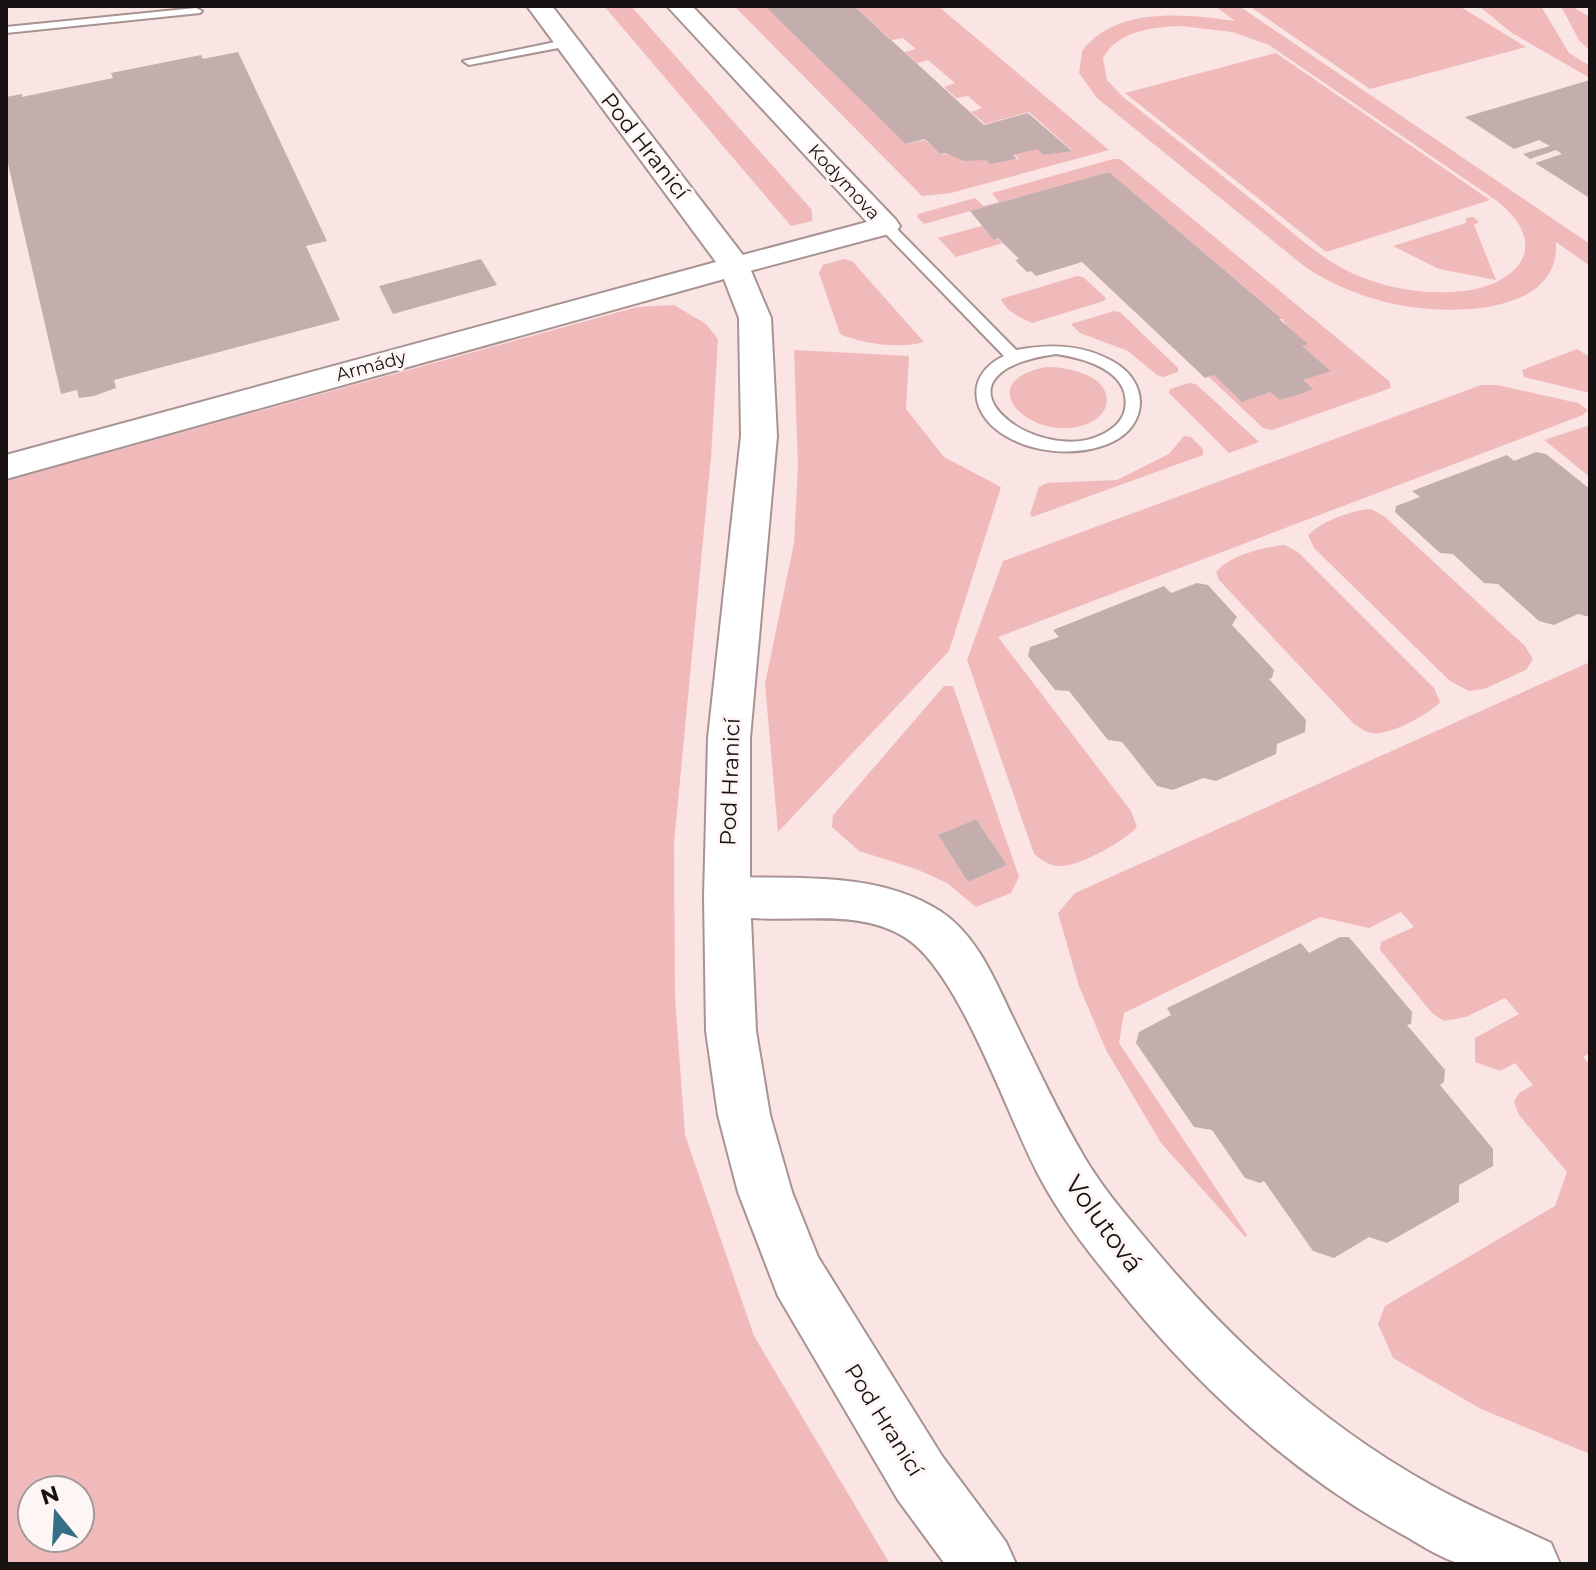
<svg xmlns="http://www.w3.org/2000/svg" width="1596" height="1570" viewBox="0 0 1596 1570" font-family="Montserrat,sans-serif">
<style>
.green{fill:#f0babb;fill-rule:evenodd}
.building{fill:#c3adad}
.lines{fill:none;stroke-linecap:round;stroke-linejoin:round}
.service-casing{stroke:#a89393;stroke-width:4}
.minor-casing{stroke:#a89393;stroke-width:4}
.tertiary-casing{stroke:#a89393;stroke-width:4}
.service{fill:#fff;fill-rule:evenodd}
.minor{fill:#fff;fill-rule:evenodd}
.tertiary{fill:#fff;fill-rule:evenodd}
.labels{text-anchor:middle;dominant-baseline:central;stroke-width:6;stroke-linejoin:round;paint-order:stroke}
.far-street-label{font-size:18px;fill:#191212;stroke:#fef5f5}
.street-label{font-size:22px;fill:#191212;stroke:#fef5f5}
.near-street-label{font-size:26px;fill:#191212;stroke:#fef5f5}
</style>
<rect width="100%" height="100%" fill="#fbe4e4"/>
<path class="green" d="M604,6H631L812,210V221L791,226Z
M734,6H766L907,144L925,140L940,154C953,153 969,161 987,160L991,163L1019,159L1013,153L1035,147L1045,155L1072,150L1029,112L985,124L971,112L982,108L968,96L956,98L944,87L955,83L928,60L917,63L905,52L916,49L903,38L892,40L854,6H938L1109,150L951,193L922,196Z
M1215,6H1239L1590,244V266L1556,242C1561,319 1439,315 1389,303C1358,295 1330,284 1304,266L1097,98L1079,73L1082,51C1116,6 1186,14 1235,21ZM1181,26L1232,32L1269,45L1497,201C1557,249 1512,290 1451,292C1419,294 1385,287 1356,275C1322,260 1295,234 1266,211C1219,173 1171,135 1123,97L1107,80L1103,58C1118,31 1152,27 1181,26Z
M1249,6H1459L1526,47L1370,89Z
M1479,6H1541L1569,53L1590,66V78L1512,33Z
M1561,6H1571L1590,17V51L1579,40Z
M1276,53L1490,200L1326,252L1125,93Z
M1113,159H1120L1389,381L1391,388L1272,430L1263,428L1209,377L1214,375L1242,401L1270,392L1281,400L1312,389L1303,380L1330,370L1302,346L1281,318L1109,172L924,224L917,217L918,214L975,198L983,206L999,202L992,193Z
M1473,217L1479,222L1474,225L1496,280L1439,269L1393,246L1466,223V218Z
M985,225L987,227L984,229L1003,243L956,257L938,238Z
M843,259L852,261L924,342C901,349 862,344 840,334L819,273L823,265Z
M1077,276L1083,277L1106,298L1104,301L1032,323C1020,317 1006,312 1001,299Z
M674,305L706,324L718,339L711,457L674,843L675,997L685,1135L754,1336L890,1564H6V481L637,307ZM32,1490H80V1538H32Z
M1114,311L1120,312L1178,368V372L1163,377L1157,375L1128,351L1080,333L1071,324Z
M1577,349L1590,357V393L1524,377L1522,370Z
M794,350L909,356L906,409L944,457L1001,487L949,651L778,832L765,684L794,543L798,466Z
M1047,367C1067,367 1113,375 1106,406C1103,416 1093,422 1084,425C1031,443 968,381 1047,367Z
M1189,383L1196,384L1259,442L1229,453L1169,393L1170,389Z
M1481,385H1497L1578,403L1588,410L1583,415L998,637L1131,811L1137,827C1125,841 1081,865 1063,866C1051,867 1043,861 1034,854L967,660L1003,561Z
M1590,425V477L1544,440Z
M1184,436L1191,437L1203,449V455L1032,517L1030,514L1039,487L1047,483L1117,480L1169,454Z
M1371,509L1385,517L1525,646L1533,659L1526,670L1484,689L1469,691L1450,681L1314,548L1308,535C1322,521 1352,510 1371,509Z
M1285,545L1298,552L1434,688L1440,702C1430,714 1387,737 1371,733C1365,732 1358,726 1354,724L1219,580L1216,572C1231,555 1263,547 1285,545Z
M1590,662V1053L1583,1057L1590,1065V1454L1481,1409L1393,1358L1378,1324L1385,1306L1555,1206L1567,1172L1519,1115L1514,1102L1519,1093L1533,1085L1515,1063L1500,1071L1475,1062V1038L1519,1014L1505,998L1466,1017L1444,1021L1432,1013L1380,950L1381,942L1414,927L1401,912L1369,928L1320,917L1124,1013L1119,1043L1247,1235L1245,1237L1161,1143L1106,1050L1079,986L1058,913L1075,893Z
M944,686H953L1019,877L1011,893L976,907L947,883L916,869L859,851L832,827L833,815ZM976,819L1007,865L968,882L938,835Z"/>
<path class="building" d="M765,6H854L984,125L1028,113L1072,151L1044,155L1037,149L1013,155L1017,159L990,164L987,160L964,161L945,153L940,154L925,139L906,144Z
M238,52L327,241L306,246L340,320L114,380L116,388L94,396L79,398L77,390L61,394L6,155V97L22,94V97L113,78L111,73L201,55L203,59Z
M1590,80L1588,197L1535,163L1562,154L1556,150L1530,159L1523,154L1550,146L1539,140L1514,149L1465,117Z
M1109,172L1282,319H1279L1308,344L1302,346L1331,371L1303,380L1313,389L1297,395L1280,400L1270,392L1242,402L1214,375L1205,378L1082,262L1036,276L1031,271L1027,272L1015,260L1019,259L998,238L994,240L970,211Z
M481,259L497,285L393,314L379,286Z
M1536,452L1546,454L1590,489V617L1578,614L1554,625L1539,621L1498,584L1484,583L1453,554L1440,553L1395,512L1396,506L1420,497L1412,491L1507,455L1514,461Z
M1197,583L1208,585L1237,617L1232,625L1274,670L1272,678L1269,679L1306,720L1305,732L1277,744L1276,754L1216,781L1203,778L1173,790L1157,786L1122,742L1108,740L1069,691L1055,690L1028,656L1030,647L1059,637L1053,630L1164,586L1171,593Z
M976,819L1007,865L968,882L938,835Z
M1340,937H1349L1412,1012L1411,1024L1407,1025L1445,1070L1444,1082L1440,1085L1493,1149V1166L1459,1185V1202L1387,1243L1369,1237L1334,1258L1313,1251L1264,1181L1260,1183L1245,1178L1212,1130L1194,1127L1136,1043L1139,1032L1171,1015L1167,1008L1301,943L1309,953Z"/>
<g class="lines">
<g class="service-casing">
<path id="service" d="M196,8L202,11L200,13L6,33V27Z
M565,40L571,44L569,46L469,65L463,61Z
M886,222L891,223L1016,350C1049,344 1081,344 1112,361C1154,384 1147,433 1102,446C1072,456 1033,452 1006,436C970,415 964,375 1004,356L881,229V223ZM1056,354C1084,358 1132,371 1125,409C1123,421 1112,430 1101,435C1036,467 915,374 1056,354Z"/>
</g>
<g class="minor-casing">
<path id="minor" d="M667,6H692L896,220L900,226L896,232L735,275L724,272L720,266L724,260L867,222Z
M727,877C796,879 878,871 940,911C978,936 995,981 1014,1020C1037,1067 1059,1115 1086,1160C1106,1193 1131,1221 1156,1251C1234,1344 1325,1426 1431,1485C1470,1507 1511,1524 1551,1543L1560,1564C1533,1564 1489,1569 1463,1564C1442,1560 1417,1542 1398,1532C1287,1470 1193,1382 1114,1283C1085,1248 1059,1214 1038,1174C1006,1113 960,973 906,938C848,901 772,932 711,910L705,896L711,882Z"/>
</g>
<g class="tertiary-casing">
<path id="tertiary" d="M527,6H552L746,259L771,318L777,436L750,738V896L756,1031L770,1115L792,1192L818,1257L942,1456L1006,1542L1016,1564H945L898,1500L778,1296L738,1192L718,1115L706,1031L704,896L708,738L741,436L739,318L724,279L6,479V455L716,262Z"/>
</g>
<use href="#service" class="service"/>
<use href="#minor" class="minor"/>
<use href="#tertiary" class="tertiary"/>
</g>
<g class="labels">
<g class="far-street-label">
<text transform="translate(844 182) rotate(47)">Kodymova</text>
<text transform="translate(371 366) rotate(-15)">Armády</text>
</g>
<g class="street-label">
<text transform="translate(645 146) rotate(52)">Pod Hranicí</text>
<text transform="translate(730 782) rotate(-88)">Pod Hranicí</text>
<text transform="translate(884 1420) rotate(58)">Pod Hranicí</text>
</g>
<g class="near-street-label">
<text transform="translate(1104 1224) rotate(54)">Volutová</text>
</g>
</g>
<rect width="1596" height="1570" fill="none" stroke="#191212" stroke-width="16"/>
<g transform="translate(56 1514) rotate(342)"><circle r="38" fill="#fef5f5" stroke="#a29a9a" stroke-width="2"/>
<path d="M0-6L14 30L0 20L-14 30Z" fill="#356e87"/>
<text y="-12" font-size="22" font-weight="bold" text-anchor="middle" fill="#191212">N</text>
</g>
</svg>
